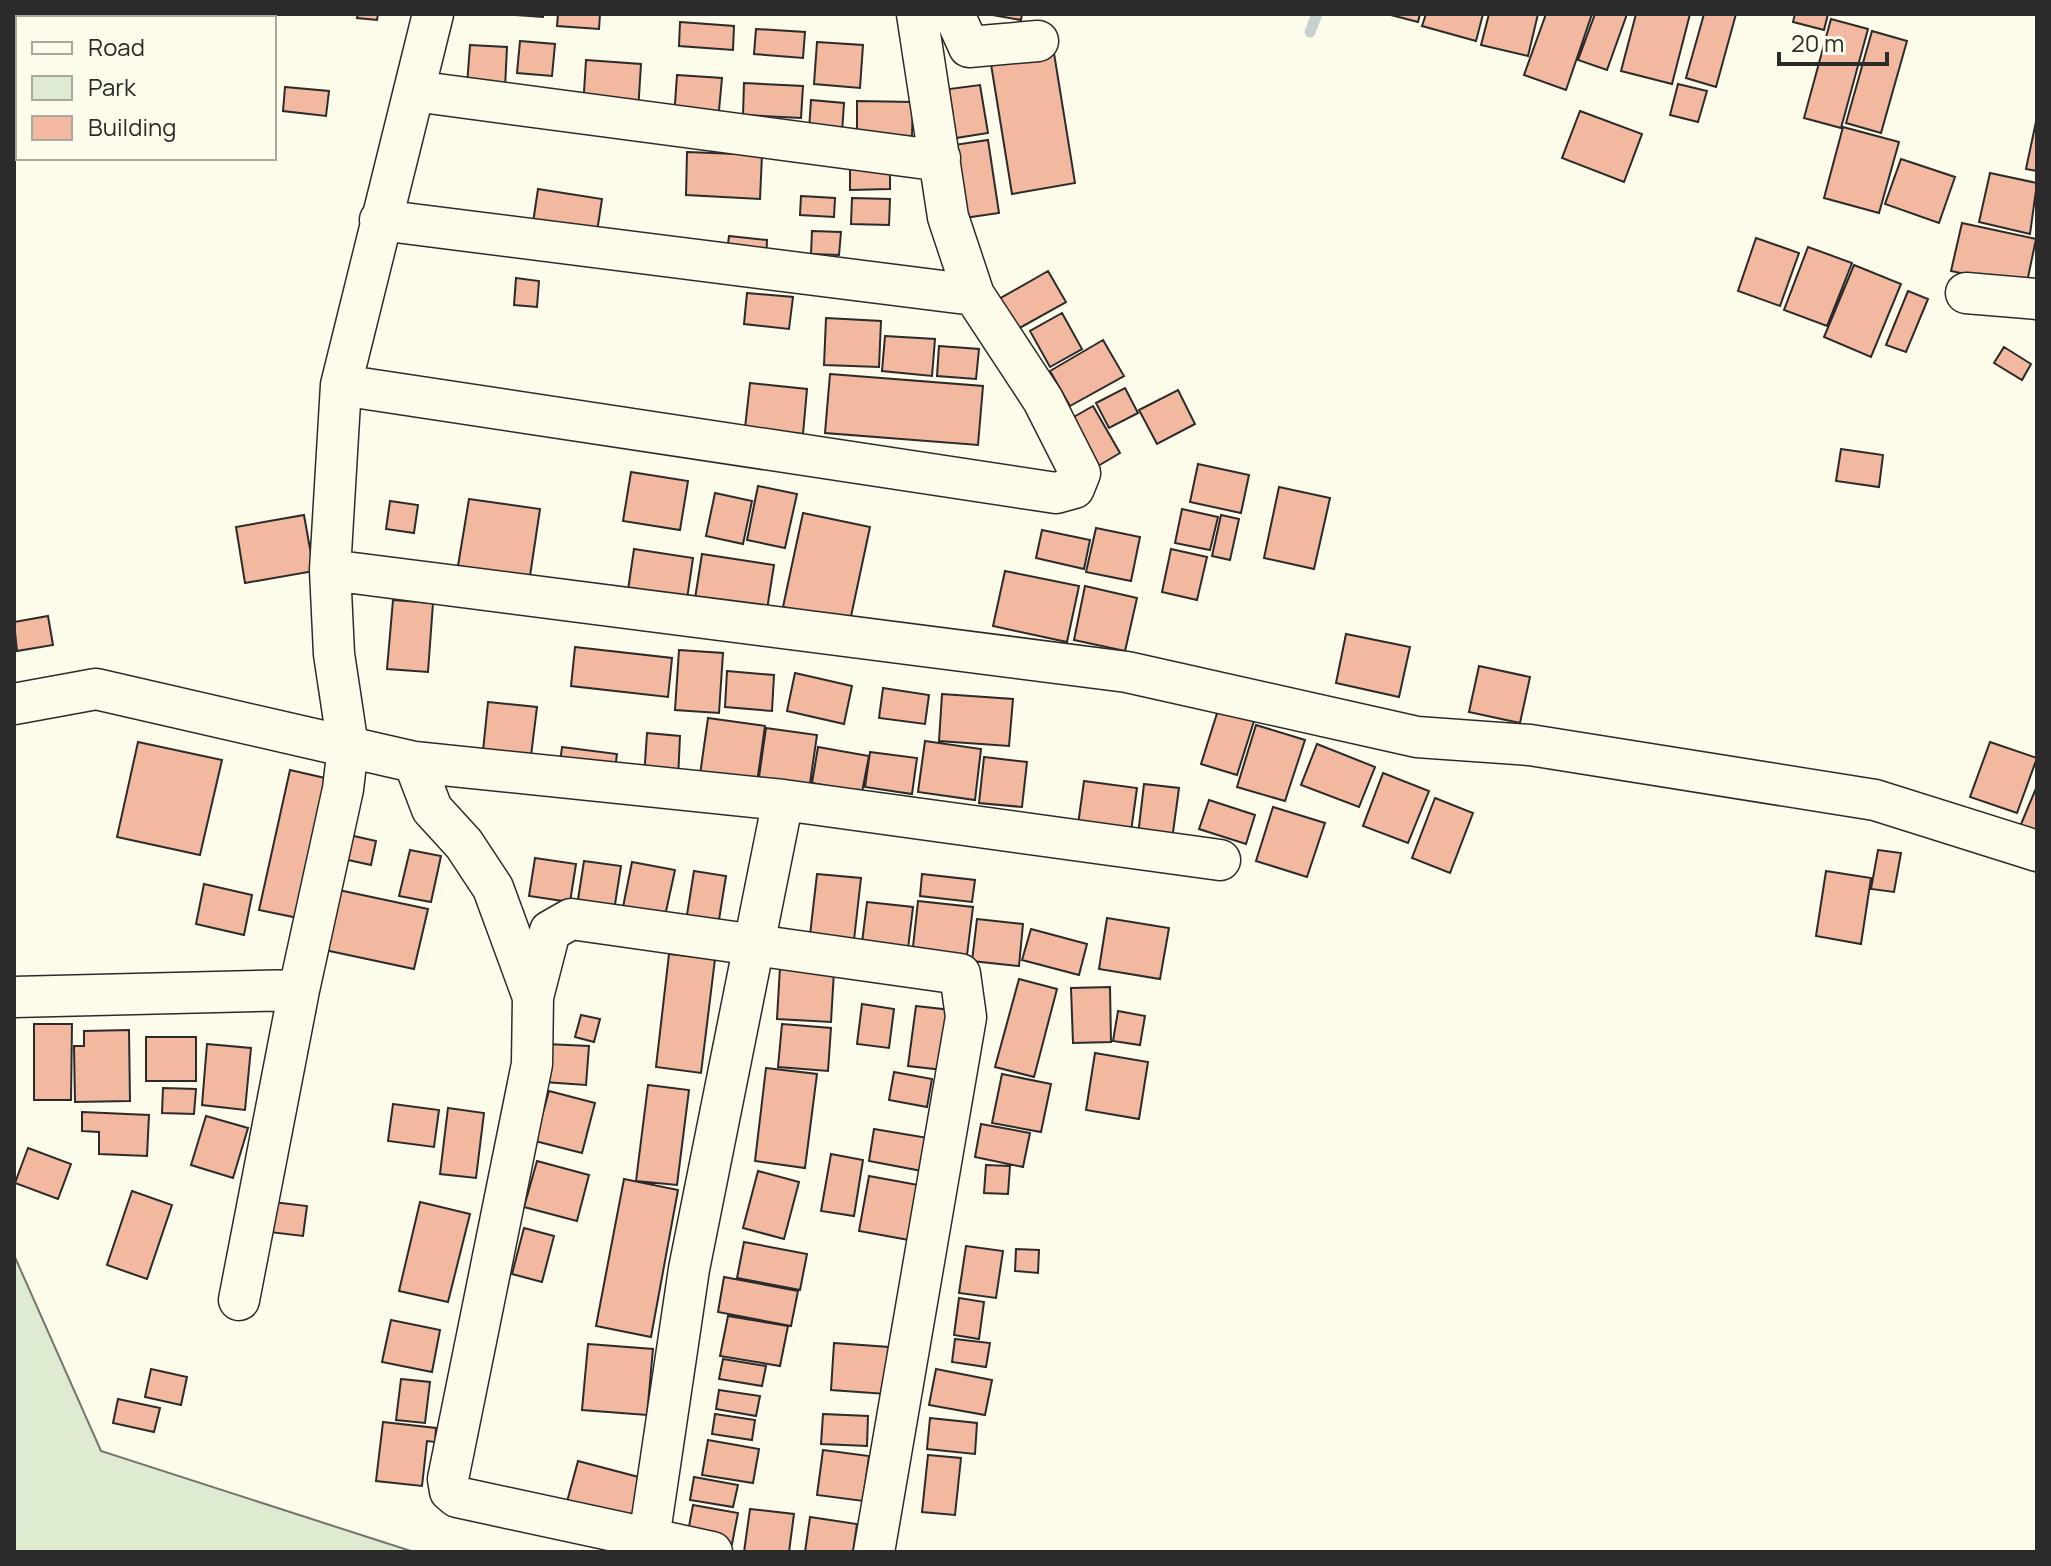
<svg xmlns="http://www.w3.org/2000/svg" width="2051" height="1566" viewBox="0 0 2051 1566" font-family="Manrope,sans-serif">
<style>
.green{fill:#deebd1;stroke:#74746e;stroke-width:2}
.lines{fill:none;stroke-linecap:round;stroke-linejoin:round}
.stream{stroke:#c7d0d0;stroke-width:11}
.building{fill:#f2b8a0;stroke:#2b2b2b;stroke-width:2}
.minor-casing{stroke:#2b2b2b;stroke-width:43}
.minor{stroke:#fdfbea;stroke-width:40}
</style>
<rect width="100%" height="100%" fill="#fdfbea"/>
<path class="green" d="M14,1255L101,1451L414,1552H14Z"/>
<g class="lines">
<path class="stream" d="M1310,32L1317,14"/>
</g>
<path class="building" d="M358,14H378L377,20L357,18Z
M500,14H543V17Z
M558,14H600L599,29L557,26Z
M987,14H1022L1021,20Z
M1387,14H1420L1418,22Z
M1426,14H1483L1476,41L1422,26Z
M1489,14H1538L1528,56L1481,45Z
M1546,14H1592L1566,90L1524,75Z
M1595,14H1627L1607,70L1578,60Z
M1636,14H1690L1672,84L1621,71Z
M1704,14H1736L1716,87L1686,78Z
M1795,14H1828L1824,30L1793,22Z
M1831,19L1868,29L1841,128L1804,118Z
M680,22L734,26L733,50L679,46Z
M756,29L805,32L803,58L754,54Z
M1872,31L1907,41L1881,133L1846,123Z
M520,41L555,44L552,76L517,73Z
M817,42L863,45L860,88L814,84Z
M470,45L507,47L505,88L467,85Z
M1053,47L1075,183L1012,194L990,58Z
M586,60L641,64L638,112L583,108Z
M677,75L722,78L718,121L674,118Z
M744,83L803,86L801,118L743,115Z
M1678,84L1707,91L1698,122L1670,115Z
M980,85L988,133L956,138L949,89Z
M285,87L329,91L326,116L283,111Z
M811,100L844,103L842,133L809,130Z
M857,101L913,102L912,136L857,135Z
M1580,111L1642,134L1624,182L1562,158Z
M2037,117V171L2026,169Z
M1843,127L1899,142L1879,213L1824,198Z
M988,140L999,213L964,218L954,145Z
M687,152L762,155L760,199L686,195Z
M1901,159L1955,177L1939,223L1885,204Z
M890,164V189L850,190V165Z
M1990,173L2037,183L2030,234L1979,222Z
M538,189L602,199L595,245L531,236Z
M801,196L835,198L834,217L800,215Z
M852,198L890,199L889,225L851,224Z
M1962,223L2036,239L2026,287L1951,271Z
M812,231L841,232L839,255L811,254Z
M729,236L767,240L766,262L726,259Z
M1756,238L1799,253L1780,306L1738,291Z
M1808,247L1852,263L1827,326L1784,310Z
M1854,265L1901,284L1871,357L1824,337Z
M1048,271L1066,302L1016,330L999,299Z
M516,278L539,281L537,307L514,305Z
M1908,291L1928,299L1906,352L1886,345Z
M747,293L793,297L789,329L744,324Z
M1062,313L1082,349L1050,367L1030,331Z
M826,318L881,321L879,367L824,365Z
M885,336L935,339L932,376L882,371Z
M1103,340L1124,376L1070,406L1050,371Z
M939,346L979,349L976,379L937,376Z
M2004,347L2031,364L2022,380L1994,363Z
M830,374L983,386L978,445L825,433Z
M750,383L807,389L803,434L745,428Z
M1125,388L1138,413L1109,428L1096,403Z
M1178,390L1195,424L1157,444L1139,410Z
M1093,406L1120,453L1093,469L1065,422Z
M1841,449L1883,455L1879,487L1836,481Z
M1198,464L1249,475L1241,513L1190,502Z
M631,472L688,481L680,530L623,521Z
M758,486L797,494L785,548L747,540Z
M1279,487L1330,498L1314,569L1264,558Z
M715,493L752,501L743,544L706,536Z
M469,499L540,509L530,576L458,566Z
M390,501L418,505L414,533L386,529Z
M1182,509L1218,517L1210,550L1175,543Z
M803,513L870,527L850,621L783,607Z
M304,515L314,571L245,583L236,527Z
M1221,515L1239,519L1230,560L1212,556Z
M1096,528L1140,537L1131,581L1086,572Z
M1042,530L1090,540L1084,569L1036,558Z
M634,549L693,558L686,606L627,597Z
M1171,549L1207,557L1197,600L1162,592Z
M702,554L774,565L766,616L694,605Z
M1005,571L1079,586L1067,642L993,626Z
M1085,586L1137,598L1125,651L1074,640Z
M393,600L433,603L428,672L387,669Z
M48,616L53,645L17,651L14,622Z
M1346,634L1410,647L1399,697L1336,683Z
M575,647L672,658L668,697L571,686Z
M679,650L723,653L719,713L675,710Z
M1479,666L1530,677L1520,723L1469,712Z
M727,671L774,675L772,711L725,707Z
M795,673L852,686L844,724L787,711Z
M883,688L929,695L925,724L879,718Z
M942,694L1013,699L1009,746L939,741Z
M488,702L537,707L531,756L483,751Z
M1219,707L1255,718L1237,775L1201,764Z
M708,718L765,726L756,790L699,782Z
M1256,725L1305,740L1285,801L1237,787Z
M766,728L817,735L808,797L757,791Z
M647,733L680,736L678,780L644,778Z
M925,741L981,749L975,800L918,792Z
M138,742L222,760L200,855L117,837Z
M1990,742L2037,758L2017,813L1970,797Z
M1317,744L1375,767L1359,807L1301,785Z
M562,747L617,754L614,776L559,770Z
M818,747L869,756L862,792L812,783Z
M870,752L917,758L912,794L865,787Z
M984,757L1027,762L1022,807L979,803Z
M290,770L334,780L303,919L259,910Z
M1383,773L1429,791L1408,843L1363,826Z
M1084,781L1137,788L1130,839L1077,832Z
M1144,784L1179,788L1172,840L1138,835Z
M2037,786V836L2019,829Z
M1435,798L1473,813L1450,873L1412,858Z
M1209,800L1255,815L1246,844L1199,829Z
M1273,807L1325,823L1307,877L1256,861Z
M345,834L376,841L371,865L339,858Z
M410,850L441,856L431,902L399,896Z
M1878,850L1901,853L1894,892L1871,889Z
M535,858L576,864L570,902L529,896Z
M584,861L621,866L614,911L577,906Z
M632,862L675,870L665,916L623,907Z
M694,871L726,876L718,926L686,921Z
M1826,871L1871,878L1861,944L1816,936Z
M817,874L861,878L854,940L810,935Z
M922,874L975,880L972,902L920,896Z
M204,884L252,895L244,935L196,924Z
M334,889L428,909L414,969L320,949Z
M918,901L973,907L966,963L912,956Z
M867,902L913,907L907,957L861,951Z
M1107,918L1169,928L1160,979L1099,969Z
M977,919L1023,924L1019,966L972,961Z
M1031,929L1087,944L1079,975L1022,960Z
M669,954L715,959L701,1073L656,1067Z
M780,967L834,971L831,1022L777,1019Z
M1019,979L1057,989L1034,1077L995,1067Z
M1110,987L1111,1042L1073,1043L1071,988Z
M862,1004L894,1009L889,1048L857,1044Z
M916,1006L960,1011L952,1071L908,1066Z
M1118,1011L1145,1016L1140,1045L1113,1041Z
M581,1015L600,1019L594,1042L575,1037Z
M34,1024H72L71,1100H34Z
M782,1024L831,1028L828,1071L778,1067Z
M129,1030L130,1101L75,1102L74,1046H84V1031Z
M146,1037H196V1081H146Z
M207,1044L251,1048L245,1110L202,1105Z
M546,1044L589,1046L586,1085L544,1082Z
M1095,1053L1148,1062L1139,1119L1086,1110Z
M766,1068L817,1074L805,1168L755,1161Z
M894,1072L932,1079L927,1107L889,1100Z
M1002,1074L1051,1084L1041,1132L992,1123Z
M648,1085L689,1090L677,1185L636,1181Z
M163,1088L196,1089L194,1114L162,1113Z
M549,1091L595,1103L582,1153L535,1141Z
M393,1104L439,1110L434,1147L388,1141Z
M448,1108L484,1113L476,1178L440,1174Z
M82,1112L149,1115L147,1156L99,1154V1132L82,1131Z
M206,1116L248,1128L233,1178L191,1165Z
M981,1124L1030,1133L1023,1167L975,1157Z
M874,1129L928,1138L922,1171L869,1161Z
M28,1148L71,1164L58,1199L15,1183Z
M831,1154L863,1160L854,1216L821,1211Z
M537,1161L589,1175L577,1221L524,1207Z
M986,1165L1010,1166L1008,1194L984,1193Z
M758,1171L799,1182L784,1239L743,1228Z
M869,1176L929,1187L920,1242L859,1231Z
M624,1179L678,1190L651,1337L596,1326Z
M132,1191L172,1205L147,1279L107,1265Z
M273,1202L307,1206L303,1236L269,1232Z
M420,1202L470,1214L448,1302L399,1291Z
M524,1228L554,1236L542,1282L512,1274Z
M744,1242L807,1254L800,1290L737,1278Z
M966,1246L1003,1251L996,1298L959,1293Z
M1016,1249L1039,1250L1038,1273L1015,1271Z
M724,1277L798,1291L791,1326L718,1312Z
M959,1298L984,1302L979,1339L954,1335Z
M728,1316L788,1326L780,1366L720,1356Z
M391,1320L440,1330L432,1372L382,1362Z
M955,1339L990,1343L986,1367L952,1362Z
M834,1343L889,1347L886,1394L831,1390Z
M588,1344L653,1349L647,1415L582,1410Z
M723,1359L766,1366L762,1386L719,1379Z
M151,1369L187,1377L181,1405L145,1397Z
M936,1369L992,1380L985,1415L929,1405Z
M401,1379L430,1382L425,1423L396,1420Z
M719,1390L760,1396L756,1416L716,1409Z
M118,1399L160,1408L154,1432L113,1423Z
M715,1414L755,1420L752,1440L712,1434Z
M823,1414L868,1416L867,1446L821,1444Z
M930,1418L977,1423L975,1454L927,1449Z
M383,1422L436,1428L435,1442L427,1441L422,1486L376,1481Z
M708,1440L759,1449L753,1483L702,1475Z
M823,1450L869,1456L863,1501L817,1495Z
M928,1455L961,1458L955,1515L922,1512Z
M578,1461L650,1480L637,1528L565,1509Z
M694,1477L738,1485L733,1507L690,1500Z
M693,1505L738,1513L732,1544L687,1537Z
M750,1509L794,1514L789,1552H744Z
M810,1517L857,1524L853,1552H805Z"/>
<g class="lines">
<g class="minor-casing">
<path id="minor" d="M954,14L969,47L1038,41
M414,91L927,159L940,158
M380,220L974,295
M1966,293L2037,299
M341,385L1056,493L1074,488L1080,473L1043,400L974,295L948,217L917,14
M330,570L1127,672L1417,737L1530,745L1875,800L2037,851
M14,704L96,689L414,762L783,800L1220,860
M414,762L432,809L464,844L493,888L533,997L532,1064L448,1479L450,1491L457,1497L712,1552
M14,997L299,990
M533,997L550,931L571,919L960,974L966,1017L874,1552
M239,1300L299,990L343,789L348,747L334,654L330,570L341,385L433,14
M649,1539L689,1269L783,800"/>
</g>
<use href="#minor" class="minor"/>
</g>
<rect width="2051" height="1566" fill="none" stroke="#2b2b2b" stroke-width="32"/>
<rect x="16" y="16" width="260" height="144" fill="#fdfbea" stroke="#a9a89e" stroke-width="2"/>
<rect x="32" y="42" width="40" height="12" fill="#fdfbea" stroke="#a9a89e" stroke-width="2"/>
<text x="88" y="56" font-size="24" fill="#2b2b2b">Road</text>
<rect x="32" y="76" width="40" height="24" fill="#deebd1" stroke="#a9a89e" stroke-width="2"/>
<text x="88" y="96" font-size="24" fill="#2b2b2b">Park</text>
<rect x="32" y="116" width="40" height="24" fill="#f2b8a0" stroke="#a9a89e" stroke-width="2"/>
<text x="88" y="136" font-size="24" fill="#2b2b2b">Building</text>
<path d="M1779 52v12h108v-12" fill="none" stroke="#2b2b2b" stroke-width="4"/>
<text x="1791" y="52" font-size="24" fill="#2b2b2b" stroke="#fdfbea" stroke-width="6" paint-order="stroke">20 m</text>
</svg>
